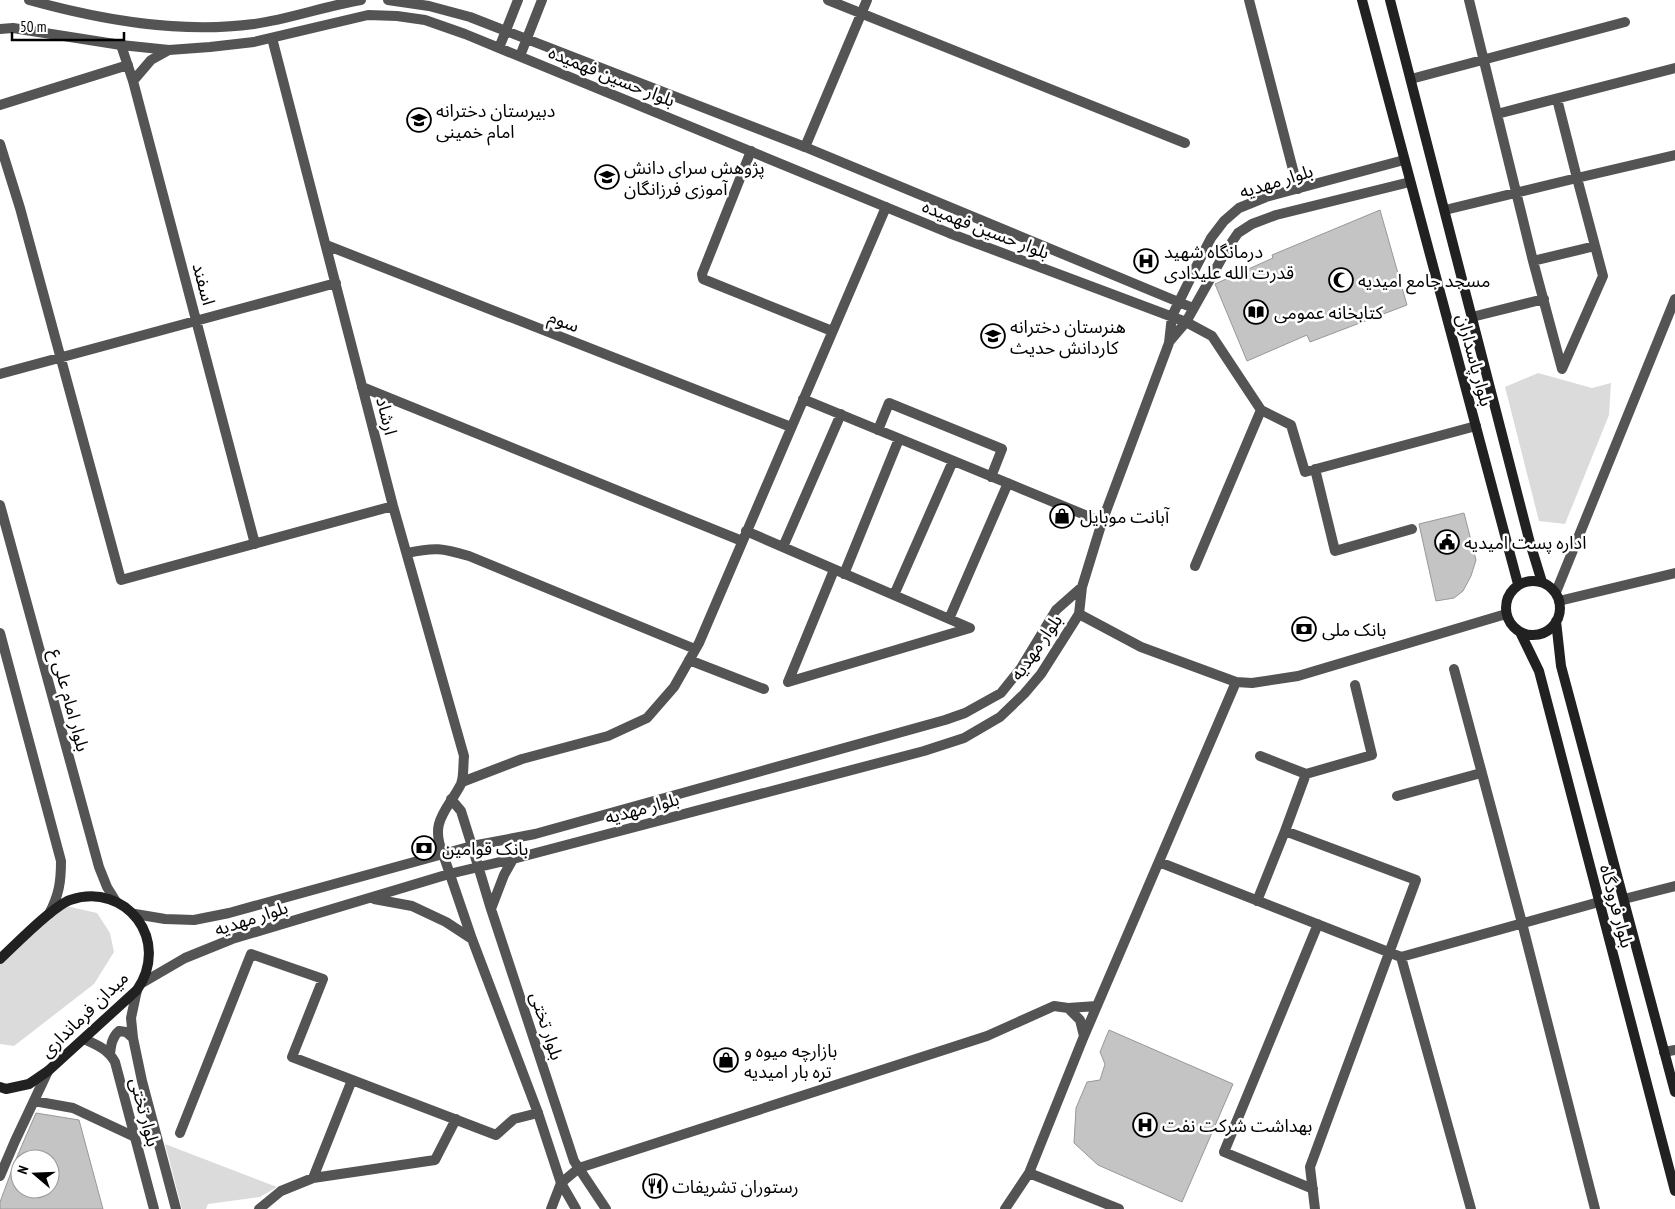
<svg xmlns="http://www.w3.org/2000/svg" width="1675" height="1209" viewBox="0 0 1675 1209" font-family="'PT Sans Narrow','Noto Sans Arabic',sans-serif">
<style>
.green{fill:#dbdbdb}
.building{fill:#c4c4c4;stroke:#989898;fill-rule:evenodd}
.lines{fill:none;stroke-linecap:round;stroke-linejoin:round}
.minor{stroke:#545454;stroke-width:10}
.tertiary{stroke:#545454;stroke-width:10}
.secondary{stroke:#212121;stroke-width:10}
.labels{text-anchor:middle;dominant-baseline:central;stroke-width:5;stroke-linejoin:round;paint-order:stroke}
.street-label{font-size:18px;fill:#000;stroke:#fff}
.poi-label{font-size:18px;fill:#000;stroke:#fff;text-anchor:start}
</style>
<rect width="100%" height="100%" fill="#fff"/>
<path class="green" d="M1538,373L1592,388L1611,383L1609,415L1565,524L1539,521L1505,387Z
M66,906L97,913L110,933L114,952L94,984L14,1046L0,1044V963Z
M165,1144L277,1187L260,1197L208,1204L206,1209H182Z"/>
<path class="building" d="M1380,210L1407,305L1310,342L1307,335L1247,361L1215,284L1273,258L1272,255Z
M1464,513L1476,560L1471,576L1463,591L1454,598L1436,601L1419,524Z
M1109,1030L1233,1084L1182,1202L1098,1165L1074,1143L1076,1108L1087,1082L1100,1080L1105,1064L1100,1052Z
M36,1113L79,1120L103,1209H0V1202L16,1159ZM20,1159H50V1189H20Z"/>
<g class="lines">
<path class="minor" d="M828,0L1185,143
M1249,0L1298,189
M1469,0L1533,261
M272,38L393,506L464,756C463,765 464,777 461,784C447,811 429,821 443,854
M121,45L133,81
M169,50L151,60L133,81L255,544
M1411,79L1625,22
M1557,99L1577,178L1675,155
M0,105L128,65
M1497,114L1675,68
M0,144L20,208L121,580L393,506
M805,147L867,0
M751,151L702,274L703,279L832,331
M1445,210L1577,178L1603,276L1562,369L1533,261L1595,246
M326,245L791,427
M1472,317L1544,299
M1186,322L1212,336L1261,410L1195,566
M0,374L336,283
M362,387L742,541
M803,399L1102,522
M1261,410L1291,425L1305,472L1476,426
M878,430L889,403L1002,449L991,477
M1315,469L1335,551L1412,529
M746,531L970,628L788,682L834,570
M783,547L841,414
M407,553C435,547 442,548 469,556L695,649
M844,574L899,439
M1556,592L1675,299
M894,595L953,461
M1559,601L1675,573
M1079,614L1141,647L1236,682L1252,683L1298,676L1506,614
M949,619L1008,483
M689,660L764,689
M1454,669L1522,923L1595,1209
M1260,756L1306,774
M462,782L522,759L608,736L647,718L674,687L699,643L886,207
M1397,796L1481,773
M451,799L461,811L472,846
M1285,831L1306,774L1372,755L1355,685
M1159,862L1401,957L1599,902
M1624,899L1675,886
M1257,901L1285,831L1416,880L1310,1167L1315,1209
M1401,957L1471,1209
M1068,1008L1097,1006
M1664,1052L1675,1050
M180,1133L251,954L323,979L292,1057L496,1135L514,1119L538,1113
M1029,1173L1119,1209
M313,1178L352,1080
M1313,1189L1224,1152L1318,924
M259,1209L281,1191L313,1178L435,1160L456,1119
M551,1209L561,1183L579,1168L987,1036L1054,1006L1068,1008L1080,1020L1084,1036
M1005,1209L1029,1173L1084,1036L1236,682"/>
<path class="tertiary" d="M29,0C101,20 179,34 254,24C290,19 325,6 361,0
M388,0L429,6L470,17L805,147L1193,308
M0,29L13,28L121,45L169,50L210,47L254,42L368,15L397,16L425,20L465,34L949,233L1186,322
M499,48L518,0
M520,56L542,0
M1169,342L1186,322L1227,249L1238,233L1252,224L1276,215L1410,182
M0,505L99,867L107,887L115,900
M0,633L61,861C61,882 59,895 49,914
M472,846L491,909L574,1161L606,1209
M443,854L472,939L538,1113L561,1183L576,1209
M374,899L412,906L446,922L472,939
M491,909L504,875L513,859
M135,914L165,919L194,920L229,913L472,846L535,834L945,720L965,713L1001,693L1021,668L1056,610L1082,587
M142,983L185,958L232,939L449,874L513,859L924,751L964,738L1000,717L1024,694L1041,674L1079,614L1082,587L1102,522L1169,343L1172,316L1196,267L1211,238L1224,221L1239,208L1266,197L1404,160
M137,990L131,1018L133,1038L142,1081L176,1209
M84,1039C97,1045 108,1049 115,1062L154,1209
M110,1054C111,1045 112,1037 119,1031L126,1032L133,1038
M34,1101L73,1108L135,1137
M0,1176L15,1141L48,1071"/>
<path class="secondary" d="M1362,0L1518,584
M1390,0L1530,543L1542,582
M1506 608a27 27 0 1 1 54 0a27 27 0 1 1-54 0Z
M1556,621L1561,666L1675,1092
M1520,632L1539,671L1675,1191
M0,959C15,945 53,906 70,900C127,881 171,941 137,990L48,1071L29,1084L6,1089L0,1087"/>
</g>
<defs>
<g id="school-ring" transform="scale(1.25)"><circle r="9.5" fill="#fff" stroke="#000" stroke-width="1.5"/><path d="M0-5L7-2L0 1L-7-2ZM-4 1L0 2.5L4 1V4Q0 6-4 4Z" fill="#000"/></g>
<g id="hospital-ring" transform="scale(1.25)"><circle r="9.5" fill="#fff" stroke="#000" stroke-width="1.5"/><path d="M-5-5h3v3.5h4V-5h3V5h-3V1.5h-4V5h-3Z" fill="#000"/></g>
<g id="mosque-ring" transform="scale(1.25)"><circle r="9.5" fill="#fff" stroke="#000" stroke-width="1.5"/><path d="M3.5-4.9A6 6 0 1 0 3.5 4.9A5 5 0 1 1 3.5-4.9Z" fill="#000"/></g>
<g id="library-ring" transform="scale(1.25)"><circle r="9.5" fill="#fff" stroke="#000" stroke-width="1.5"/><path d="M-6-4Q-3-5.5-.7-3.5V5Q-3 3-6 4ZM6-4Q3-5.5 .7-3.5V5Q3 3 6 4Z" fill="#000"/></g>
<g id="shop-ring" transform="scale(1.25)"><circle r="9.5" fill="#fff" stroke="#000" stroke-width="1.5"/><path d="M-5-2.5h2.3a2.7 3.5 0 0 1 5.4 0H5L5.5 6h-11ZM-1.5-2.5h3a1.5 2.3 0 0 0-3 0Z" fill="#000"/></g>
<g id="civic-ring" transform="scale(1.25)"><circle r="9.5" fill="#fff" stroke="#000" stroke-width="1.5"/><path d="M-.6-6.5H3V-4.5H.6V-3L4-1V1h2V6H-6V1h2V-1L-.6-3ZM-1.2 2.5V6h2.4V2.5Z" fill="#000"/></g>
<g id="bank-ring" transform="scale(1.25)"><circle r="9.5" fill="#fff" stroke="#000" stroke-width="1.5"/><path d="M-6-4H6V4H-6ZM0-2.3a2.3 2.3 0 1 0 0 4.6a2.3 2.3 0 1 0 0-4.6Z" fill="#000"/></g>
<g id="restaurant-ring" transform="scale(1.25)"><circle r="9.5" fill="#fff" stroke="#000" stroke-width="1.5"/><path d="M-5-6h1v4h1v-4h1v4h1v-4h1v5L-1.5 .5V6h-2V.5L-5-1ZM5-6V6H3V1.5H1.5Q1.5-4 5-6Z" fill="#000"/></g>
</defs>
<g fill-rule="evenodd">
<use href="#school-ring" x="419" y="120"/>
<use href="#school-ring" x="607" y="177"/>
<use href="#hospital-ring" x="1146" y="261"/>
<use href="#mosque-ring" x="1341" y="280"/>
<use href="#library-ring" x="1256" y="312"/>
<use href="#school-ring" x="993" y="336"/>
<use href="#shop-ring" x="1062" y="516"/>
<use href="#civic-ring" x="1447" y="542"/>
<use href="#bank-ring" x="1304" y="629"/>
<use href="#bank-ring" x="424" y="848"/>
<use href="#shop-ring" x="726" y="1060"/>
<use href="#hospital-ring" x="1145" y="1125"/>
<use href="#restaurant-ring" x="655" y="1186"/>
</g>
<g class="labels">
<g class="street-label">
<text transform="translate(612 76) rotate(22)">بلوار حسین فهمیده</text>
<text transform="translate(1276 181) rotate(-17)">بلوار مهدیه</text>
<text transform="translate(986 229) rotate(21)">بلوار حسین فهمیده</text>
<text transform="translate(204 284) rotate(75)">اسفند</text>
<text transform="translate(564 321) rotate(21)">سوم</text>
<text transform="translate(1475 360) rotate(75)">بلوار پاسداران</text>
<text transform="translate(387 416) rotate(76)">ارشاد</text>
<text transform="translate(1036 647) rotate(-55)">بلوار مهدیه</text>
<text transform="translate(70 700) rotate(75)">بلوار امام علی ع</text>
<text transform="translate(642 808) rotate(-15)">بلوار مهدیه</text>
<text transform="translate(1617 906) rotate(75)">بلوار فرودگاه</text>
<text transform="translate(251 918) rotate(-18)">بلوار مهدیه</text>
<text transform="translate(84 1014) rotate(-44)">میدان فرمانداری</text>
<text transform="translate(547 1026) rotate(72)">بلوار تختی</text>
<text transform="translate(145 1112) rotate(75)">بلوار تختی</text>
</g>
<g class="poi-label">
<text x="436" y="110">دبیرستان دخترانه<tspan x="436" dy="21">امام خمینی</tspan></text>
<text x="624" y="167">پژوهش سرای دانش<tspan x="624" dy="21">آموزی فرزانگان</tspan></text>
<text x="1164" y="251">درمانگاه شهید<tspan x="1164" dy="21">قدرت الله علیدادی</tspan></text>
<text x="1358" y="280">مسجد جامع امیدیه</text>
<text x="1274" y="312">کتابخانه عمومی</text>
<text x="1010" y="326">هنرستان دخترانه<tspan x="1010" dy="21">کاردانش حدیث</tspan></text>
<text x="1080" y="516">آبانت موبایل</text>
<text x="1464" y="542">اداره پست امیدیه</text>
<text x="1322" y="629">بانک ملی</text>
<text x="442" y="848">بانک قوامین</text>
<text x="744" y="1050">بازارچه میوه و<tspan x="744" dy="21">تره بار امیدیه</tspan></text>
<text x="1162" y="1125">بهداشت شرکت نفت</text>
<text x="672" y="1186">رستوران تشریفات</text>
</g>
</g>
<g transform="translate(35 1174) rotate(289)"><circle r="24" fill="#ffffff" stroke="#999999"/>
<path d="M0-4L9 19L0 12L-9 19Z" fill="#000000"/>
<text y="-8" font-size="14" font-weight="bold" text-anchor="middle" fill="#000000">N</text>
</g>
<path d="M12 32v8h112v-8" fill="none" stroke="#000000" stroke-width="2.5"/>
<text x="20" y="32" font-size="15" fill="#000000" stroke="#ffffff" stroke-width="4" paint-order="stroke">50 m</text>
</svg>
